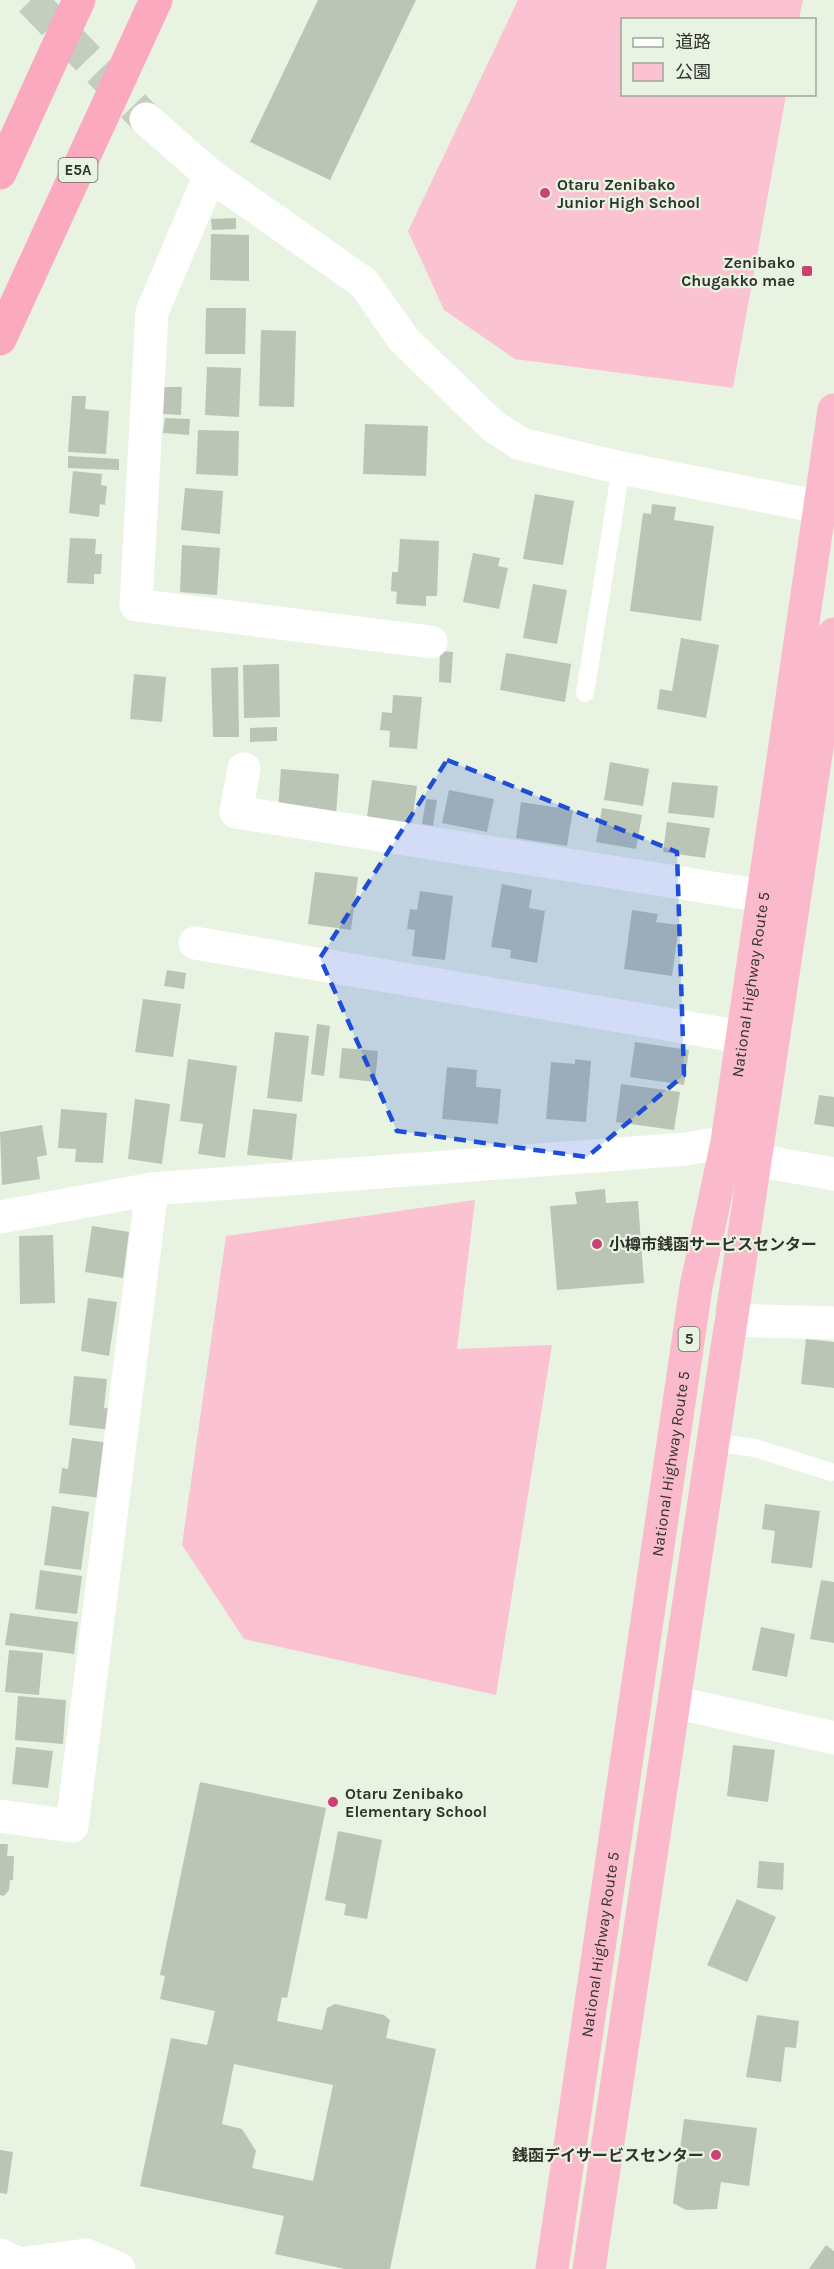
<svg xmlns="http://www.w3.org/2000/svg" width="834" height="2269" viewBox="0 0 834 2269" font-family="Karla,'Noto Sans JP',sans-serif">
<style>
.green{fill:#fbc3d1}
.building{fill:#bbc5b5;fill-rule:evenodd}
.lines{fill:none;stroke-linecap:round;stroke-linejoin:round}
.minor-tunnel{stroke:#c4cdbe;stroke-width:33;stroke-dasharray:33 16;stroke-linecap:butt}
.service{stroke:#fff;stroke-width:18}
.minor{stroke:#fff;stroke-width:33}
.trunk{stroke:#fbbacb;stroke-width:33}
.motorway{stroke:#faa9be;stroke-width:33}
.marked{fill:#1d4ed8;fill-opacity:0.2;stroke:#1d4ed8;stroke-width:4.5;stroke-dasharray:12 8;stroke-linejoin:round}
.poi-dot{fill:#cc4073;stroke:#e9f3e2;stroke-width:2}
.labels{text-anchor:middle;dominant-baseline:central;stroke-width:4.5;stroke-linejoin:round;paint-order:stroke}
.shield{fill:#e9f3e2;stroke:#676d63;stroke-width:1.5}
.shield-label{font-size:15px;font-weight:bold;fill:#2f332c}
.poi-label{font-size:16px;font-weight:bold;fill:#2f332c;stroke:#e9f3e2;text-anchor:start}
.street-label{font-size:16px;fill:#2f332c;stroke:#e9f3e2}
</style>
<rect width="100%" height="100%" fill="#e9f3e2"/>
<path class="green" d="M518,0H803L799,19L622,20V94L786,95L733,388L515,359L444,310L408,231Z
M475,1200L457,1349L552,1345L496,1695L244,1639L182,1545L226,1236Z"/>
<path class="building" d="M318,0H416L330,180L250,142Z
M236,218V229L212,230L211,219Z
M211,234L249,235V281L210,280Z
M206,308H246L245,354H205Z
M261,330L296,331L294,407L259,406Z
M207,367L241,368L239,417L205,415Z
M164,387H182L181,415L163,414Z
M72,396H86L85,409L109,411L106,454L68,452Z
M165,418L190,419L189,435L163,433Z
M365,424L428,426L426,476L363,474Z
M198,430L239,431L238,476L196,474Z
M68,456L119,459V470L68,468Z
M73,471L102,474L101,485L107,486L105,505L100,504L99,517L69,513Z
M185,488L223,491L220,534L181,530Z
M535,494L574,501L563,565L523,559Z
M652,504L676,507L674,520L714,526L701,621L630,611L643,513L651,514Z
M70,538L96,539L95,554H102L101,574H94V584L67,583Z
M400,539L439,541L437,596H426V606L396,604L397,592L391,591L392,572H398Z
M182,545L220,548L217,595L180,592Z
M473,553L500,558L498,566L508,568L499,609L463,602Z
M533,584L567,590L557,644L523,638Z
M681,638L719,645L706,718L657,709L660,689L672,691Z
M440,651L453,652L451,683L439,682Z
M506,653L571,664L565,702L500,690Z
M279,664L280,717L244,718L243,665Z
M238,667L239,737H213L211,668Z
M134,674L166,677L162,722L130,719Z
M393,695L422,697L417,749L389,747L390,731L380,730L382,712L392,713Z
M277,727V741L250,742V728Z
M610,762L649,769L643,806L604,800Z
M281,769L339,774L336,815L278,810Z
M372,780L417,786L412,823L367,817Z
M672,782L718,786L714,818L668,813Z
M449,790L494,799L487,832L442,823Z
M426,799L437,800L433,826L422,824Z
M521,802L573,810L567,846L516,838Z
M602,808L642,815L636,849L596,842Z
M667,822L710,828L705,858L663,852Z
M315,872L358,877L351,930L308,924Z
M502,884L532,890L529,908L545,911L537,963L510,958L511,950L491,947Z
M420,891L453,896L445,960L412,956L415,930L407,929L410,909L417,910Z
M632,910L658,914L656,922L679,925L672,976L624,969Z
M167,970L186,973L184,989L164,986Z
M143,999L181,1004L173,1057L135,1052Z
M317,1024L330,1026L324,1076L311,1074Z
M275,1032L309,1036L302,1102L267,1098Z
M635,1042L689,1050L684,1085L630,1077Z
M342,1048L378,1051L375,1082L339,1078Z
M188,1059L237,1066L225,1158L198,1154L203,1124L180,1121Z
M575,1059L591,1061L586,1122L546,1119L551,1062L575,1064Z
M447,1067L477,1070L476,1087L501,1089L498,1124L442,1119Z
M621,1084L680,1092L674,1130L616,1122Z
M819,1095L834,1097V1127L814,1124Z
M135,1099L170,1104L162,1164L128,1159Z
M61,1109L107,1113L103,1163L75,1162L76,1149L58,1148Z
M253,1109L297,1114L292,1160L247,1155Z
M42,1125L47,1155L37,1157L40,1179L2,1185L0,1132Z
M605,1189L606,1203L638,1201L644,1283L557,1290L550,1206L577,1204L575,1192Z
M92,1226L129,1232L123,1278L85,1272Z
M53,1235L55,1303L20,1304L19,1236Z
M88,1298L117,1302L109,1356L81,1351Z
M806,1339L834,1342V1388L801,1384Z
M74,1376L107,1379L104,1408L113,1409L111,1430L69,1425Z
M72,1438L109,1443L102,1498L59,1493L62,1468L68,1469Z
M765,1504L820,1511L812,1568L771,1563L775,1531L762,1529Z
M52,1506L89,1512L81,1570L44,1565Z
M40,1570L82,1576L77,1614L35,1609Z
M821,1580L834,1582V1643L810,1639Z
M10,1613L78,1622L74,1654L5,1645Z
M761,1627L795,1634L787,1677L752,1670Z
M9,1650L43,1653L39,1695L5,1692Z
M18,1696L66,1700L63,1744L15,1740Z
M733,1745L775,1750L768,1802L727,1796Z
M16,1747L53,1751L48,1788L12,1784Z
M200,1782L326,1808L287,1998L282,1997L277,2021L322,2030L327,2008L335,2004L384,2015L390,2020L386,2038L436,2049L390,2269H345L275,2254L284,2216L140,2186L171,2038L207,2045L215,2011L160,1999L165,1976L160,1975ZM234,2064L333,2085L313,2181L252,2168L256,2151L242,2129L222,2124Z
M338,1831L382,1840L367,1919L344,1915L346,1904L325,1900Z
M0,1844H8L7,1856H14L13,1880H10L9,1890L4,1896L0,1895Z
M759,1861L784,1863L783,1890L757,1888Z
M737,1899L776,1917L747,1982L707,1965Z
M757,2015L799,2021L796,2048L785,2047L781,2082L746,2077Z
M684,2119L757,2128L749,2186L721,2182L717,2209L686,2210L673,2203Z
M0,2150L13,2152L7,2194L0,2193Z
M826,2245L834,2251V2269H809Z"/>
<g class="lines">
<path class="minor-tunnel" d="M31,0L146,119"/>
<path class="service" d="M585,693L621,468
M712,1442L755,1448L831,1472"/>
<path class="minor" d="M146,119L210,175L364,283L404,340L493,426L521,444L621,468L820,507
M210,175L152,312L136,605L431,642
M244,769L236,812L763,896
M195,943L742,1037
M755,1160L834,1174
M0,1217L152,1189L686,1149L727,1142
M730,1320L834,1323
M674,1702L834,1738
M0,1816L72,1826L152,1189
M0,2255L19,2264L86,2255L119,2269"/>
<g class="trunk">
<path id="s1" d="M552,2269L696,1287L727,1142L834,410"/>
<path d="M589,2269L834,634"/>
</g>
<path class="motorway" d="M0,173L79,0
M0,339L156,0"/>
</g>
<path class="marked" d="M447,760L677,852L684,1075L587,1157L397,1131L320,958Z"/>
<g class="poi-dot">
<circle cx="545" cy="193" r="6"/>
<rect x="801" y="265" width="12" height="12" rx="3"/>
<circle cx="597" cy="1244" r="6"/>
<circle cx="333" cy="1802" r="6"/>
<circle cx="716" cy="2155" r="6"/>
</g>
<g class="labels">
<g class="shield">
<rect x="58.5" y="158" width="39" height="24" rx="4.5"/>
<rect x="678.5" y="1327" width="21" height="24" rx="4.5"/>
</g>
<g class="shield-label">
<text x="78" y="170">E5A</text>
<text x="689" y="1339">5</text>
</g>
<g class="poi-label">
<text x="557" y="184">Otaru Zenibako<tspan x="557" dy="18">Junior High School</tspan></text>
<text x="795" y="262" text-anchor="end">Zenibako<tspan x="795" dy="18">Chugakko mae</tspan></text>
<text x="609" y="1244">小樽市銭函サービスセンター</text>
<text x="345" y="1793">Otaru Zenibako<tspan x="345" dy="18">Elementary School</tspan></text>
<text x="704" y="2155" text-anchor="end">銭函デイサービスセンター</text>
</g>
<g class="street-label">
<text stroke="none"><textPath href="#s1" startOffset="1300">National Highway Route 5</textPath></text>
<text stroke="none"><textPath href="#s1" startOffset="814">National Highway Route 5</textPath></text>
<text stroke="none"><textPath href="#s1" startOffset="328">National Highway Route 5</textPath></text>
</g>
</g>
<rect x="621" y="18" width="195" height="78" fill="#e9f3e2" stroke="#9fa699" stroke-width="1.5"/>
<rect x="633" y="38" width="30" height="9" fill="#ffffff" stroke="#9fa699" stroke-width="1.5"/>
<text x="675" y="48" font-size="18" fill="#2f332c">道路</text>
<rect x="633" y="63" width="30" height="18" fill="#fbc3d1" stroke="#9fa699" stroke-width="1.5"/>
<text x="675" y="78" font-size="18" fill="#2f332c">公園</text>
</svg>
